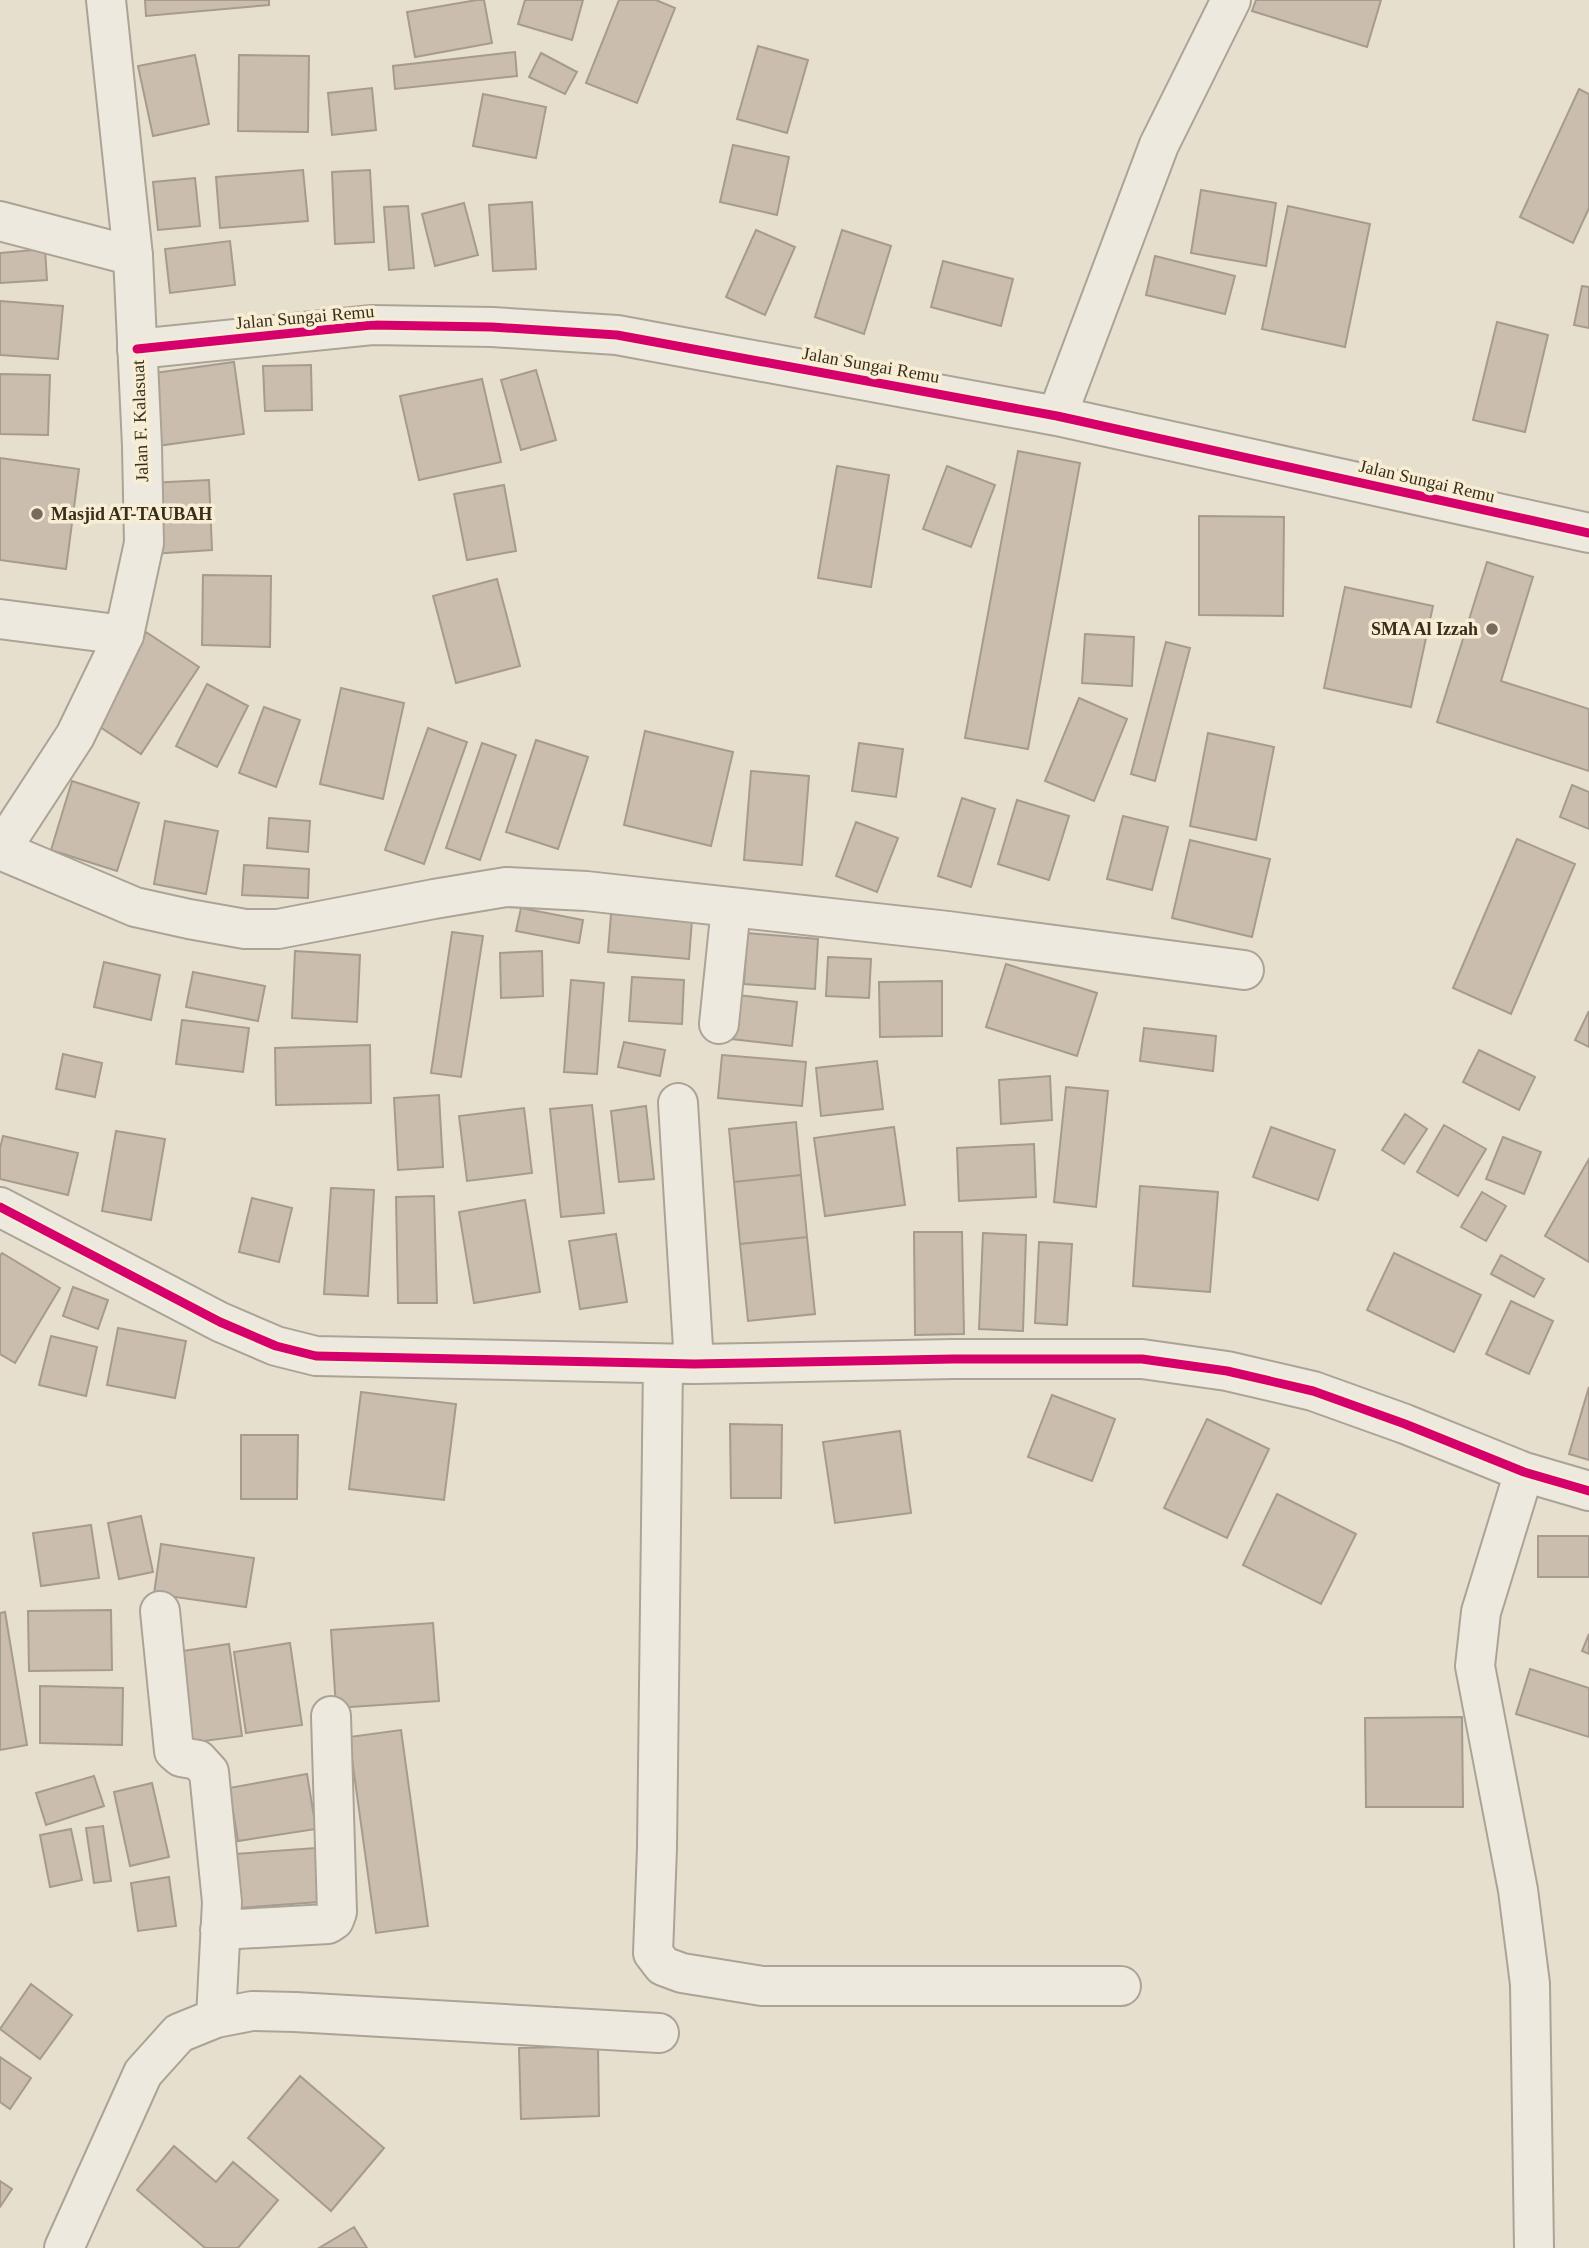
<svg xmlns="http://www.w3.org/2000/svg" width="1589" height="2248" viewBox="0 0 1589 2248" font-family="'Times New Roman',serif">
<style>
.building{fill:#cabdae;stroke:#a69b8d;stroke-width:2}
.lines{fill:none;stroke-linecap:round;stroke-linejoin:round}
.minor-casing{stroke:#aba496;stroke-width:42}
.tertiary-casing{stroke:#aba496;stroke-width:42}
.minor{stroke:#eee9df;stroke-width:38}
.tertiary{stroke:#eee9df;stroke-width:38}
.cycleway-casing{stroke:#f7eed3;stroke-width:13}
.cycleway{stroke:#d6006c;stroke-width:9}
.poi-dot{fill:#766b5c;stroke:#f7eed3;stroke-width:2.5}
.labels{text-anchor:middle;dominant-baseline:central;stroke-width:7;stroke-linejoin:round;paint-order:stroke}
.street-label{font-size:18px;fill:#3a2d1e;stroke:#f7eed3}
.poi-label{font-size:18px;font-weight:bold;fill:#3a2d1e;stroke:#f7eed3;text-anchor:start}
</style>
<rect width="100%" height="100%" fill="#e6dfce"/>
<path class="building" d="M145,0H269V5L146,16Z
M477,0H484L492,43L415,57L407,12Z
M525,0H583L572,40L518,24Z
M619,0H656L675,8L637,103L586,83Z
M1256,0H1381L1367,47L1252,11Z
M758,46L808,60L787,133L737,119Z
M515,52L517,76L395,89L393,66Z
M541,53L577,72L565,94L529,77Z
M195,55L209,124L153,136L138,66Z
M239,55L309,56L308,132L238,131Z
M372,88L376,130L332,135L328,93Z
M1579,89L1589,94V208L1573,243L1520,217Z
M483,94L546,107L536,158L473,146Z
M733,145L789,157L777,215L720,202Z
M303,170L308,221L220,228L216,177Z
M370,170L374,242L335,244L332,172Z
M195,178L200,226L158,230L153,182Z
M1201,190L1276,203L1266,266L1191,253Z
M532,202L536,269L493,271L489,205Z
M464,203L478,255L435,266L422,214Z
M408,206L414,268L389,270L384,207Z
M1288,206L1370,224L1345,347L1262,329Z
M756,230L795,247L765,315L726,297Z
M842,230L891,246L864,334L815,317Z
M230,241L235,285L170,293L165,249Z
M45,249L47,280L0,283V253Z
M1155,256L1235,276L1225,314L1146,295Z
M943,261L1013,279L1001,326L931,307Z
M1582,286L1589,287V328L1574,325Z
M0,301L63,306L58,359L0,355Z
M1497,322L1548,335L1525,432L1473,420Z
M234,362L244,434L157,446L147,374Z
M311,365L312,410L265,411L263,366Z
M536,370L556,440L521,450L501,380Z
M0,374L50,375L48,435L0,434Z
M482,379L501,462L419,480L400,396Z
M1018,451L1080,463L1028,749L965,738Z
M0,458L79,469L66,569L0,560Z
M837,466L889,475L871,587L818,578Z
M947,466L995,485L971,547L923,529Z
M209,480L212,550L151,554L147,483Z
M504,485L516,551L467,560L454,494Z
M1199,516L1284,517L1283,616L1199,615Z
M1487,562L1533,577L1501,681L1589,709V771L1437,722Z
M203,575L271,576L270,647L202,645Z
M497,579L520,666L456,683L433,596Z
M1345,587L1433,606L1411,707L1324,688Z
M146,632L199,667L141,754L88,719Z
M1085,634L1134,637L1132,686L1082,683Z
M1166,642L1190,648L1155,781L1131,774Z
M207,684L248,706L217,767L176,746Z
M341,688L404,703L383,799L320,784Z
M1079,698L1127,719L1094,801L1045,781Z
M264,707L300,720L276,787L239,773Z
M428,728L467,742L424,864L385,850Z
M645,731L733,752L711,846L624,825Z
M1208,733L1274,747L1256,840L1190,826Z
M536,740L588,757L558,849L506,832Z
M482,743L516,755L480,860L446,848Z
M859,743L903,749L896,797L852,791Z
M751,771L809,776L802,865L744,860Z
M72,781L139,803L117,871L51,850Z
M1572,785L1589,792V829L1560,817Z
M962,798L995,809L971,887L938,876Z
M1017,800L1069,816L1049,880L998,864Z
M1123,816L1168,827L1152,890L1107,879Z
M269,818L310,821L308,852L267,848Z
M165,821L218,831L206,894L154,884Z
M856,822L898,838L877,892L836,876Z
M1517,839L1575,864L1511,1014L1453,988Z
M1190,840L1270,859L1252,937L1172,918Z
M244,865L309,869L308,898L242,895Z
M521,908L583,920L579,943L516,931Z
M611,914L692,920L689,959L608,952Z
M452,932L483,936L461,1077L431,1073Z
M747,933L818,939L815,989L744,984Z
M295,951L360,955L357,1022L292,1018Z
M542,951L543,996L501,998L500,953Z
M828,957L871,959L869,998L826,996Z
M104,962L160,975L151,1020L94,1007Z
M1006,964L1097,993L1077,1056L986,1027Z
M193,972L265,986L258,1021L186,1007Z
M632,977L684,980L682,1024L629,1021Z
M571,980L604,983L597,1074L564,1072Z
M942,981V1036L880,1037L879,982Z
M729,994L797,1002L792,1046L723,1038Z
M1589,1011V1047L1575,1040Z
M182,1020L249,1028L243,1072L176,1064Z
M1144,1028L1216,1036L1213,1071L1140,1061Z
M624,1042L665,1050L660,1076L618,1067Z
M370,1045L371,1103L276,1105L275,1048Z
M1479,1050L1535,1077L1519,1110L1463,1082Z
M63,1054L102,1063L95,1097L56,1089Z
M722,1055L806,1062L802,1106L718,1098Z
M877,1061L883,1109L821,1116L816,1068Z
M1050,1076L1052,1120L1001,1124L999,1080Z
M1066,1087L1108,1091L1096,1207L1054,1202Z
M439,1095L443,1167L398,1170L394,1098Z
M592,1105L604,1213L561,1217L550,1109Z
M646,1106L654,1179L619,1182L611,1111Z
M524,1108L532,1173L467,1181L459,1116Z
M1405,1114L1427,1129L1404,1164L1382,1150Z
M796,1122L801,1175L734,1182L729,1129Z
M1444,1125L1486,1149L1458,1196L1417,1172Z
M894,1127L905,1205L825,1216L814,1138Z
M1271,1127L1335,1150L1318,1200L1253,1177Z
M116,1131L165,1139L151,1220L102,1211Z
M3,1136L78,1153L68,1195L0,1179V1148Z
M1503,1137L1541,1152L1524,1194L1486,1179Z
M1034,1144L1036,1197L959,1201L957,1148Z
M1589,1159V1262L1545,1236Z
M801,1175L807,1237L740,1244L734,1182Z
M1140,1186L1218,1192L1210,1292L1133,1286Z
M331,1188L374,1190L368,1296L324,1294Z
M1482,1192L1506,1206L1486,1241L1461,1227Z
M434,1196L437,1303H398L396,1197Z
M252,1198L292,1208L279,1262L239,1252Z
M525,1200L540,1292L474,1303L459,1212Z
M914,1232H962L964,1334L915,1335Z
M983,1233L1026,1235L1023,1331L979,1329Z
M616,1234L627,1302L580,1309L569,1241Z
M807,1237L815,1314L748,1321L740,1244Z
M1039,1242L1072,1244L1067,1325L1035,1323Z
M2,1253L60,1288L15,1363L0,1354V1256Z
M1394,1253L1481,1295L1454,1352L1367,1310Z
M1501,1255L1544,1279L1534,1297L1491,1274Z
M73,1287L108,1300L98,1329L63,1316Z
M1511,1301L1553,1321L1529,1374L1486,1354Z
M118,1328L186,1341L175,1398L107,1385Z
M51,1336L97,1347L86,1396L39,1385Z
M1589,1387V1460L1569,1454Z
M361,1392L456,1404L444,1500L349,1489Z
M1052,1395L1115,1419L1092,1481L1028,1457Z
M1207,1419L1269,1449L1227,1538L1164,1508Z
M730,1424L782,1425L781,1498H731Z
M900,1431L911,1513L835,1523L823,1442Z
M241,1435H298L297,1499H241Z
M1277,1494L1356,1534L1321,1604L1243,1565Z
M141,1516L153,1572L119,1579L108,1523Z
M91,1525L99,1578L41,1586L33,1533Z
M1538,1536H1589V1577H1538Z
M161,1544L254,1558L246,1607L154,1594Z
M111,1610L112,1670L29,1671L28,1611Z
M5,1612L27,1745L0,1750V1613Z
M433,1623L439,1701L336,1708L331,1630Z
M1589,1634V1654L1582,1651Z
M290,1643L302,1725L246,1733L234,1652Z
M229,1644L242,1736L189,1743L176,1652Z
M1530,1669L1589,1688V1737L1516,1714Z
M40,1686L123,1688L122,1745L40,1743Z
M1462,1717L1463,1807H1366L1365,1718Z
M401,1730L428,1926L376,1933L349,1737Z
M307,1774L316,1829L238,1841L229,1788Z
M94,1776L104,1806L46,1825L36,1793Z
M152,1783L169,1857L130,1866L114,1792Z
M103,1826L111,1881L94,1883L86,1828Z
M71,1829L82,1880L50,1887L40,1835Z
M329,1847L333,1901L224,1909L221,1855Z
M169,1877L176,1926L138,1931L131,1883Z
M31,1984L72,2015L40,2059L0,2029Z
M598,2046L599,2116L521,2119L519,2048Z
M0,2057L31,2078L10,2109L0,2102Z
M300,2076L384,2148L331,2211L248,2138Z
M174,2146L216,2182L233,2162L278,2200L238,2248H205L137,2190Z
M0,2181L12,2189L0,2207Z
M354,2227L367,2248H319Z"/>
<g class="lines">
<g class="minor-casing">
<path id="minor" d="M0,221L133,256
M137,349L372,325L492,327L617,335L1057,416L1589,533
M1057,416L1159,145L1231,0
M0,619L124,635
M0,850L135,907L189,919L245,929H278L434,899L506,887L586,891L948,931L1244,970
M719,1024L731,907
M678,1103L694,1364
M0,1207L220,1322L276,1346L316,1356L694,1364L953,1359H1142L1227,1371L1313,1391L1405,1424L1524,1472L1589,1491
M663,1364L657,1848L653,1953L663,1966L682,1973L762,1986H1121
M1524,1472L1481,1612L1475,1666L1518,1890L1530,1984L1534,2248
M160,1611L174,1751L181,1757L198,1760L209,1772L222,1902L216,2018
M220,1930L328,1924L334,1920L337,1912L331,1716
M64,2248L143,2073L179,2033L216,2018L252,2011L295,2012L659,2033"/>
</g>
<g class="tertiary-casing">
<path id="tertiary" d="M0,851L75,736L124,635L144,543L142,446L133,256L106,0"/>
</g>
<use href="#minor" class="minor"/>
<use href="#tertiary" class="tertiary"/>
<g class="cycleway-casing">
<path id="cycleway" d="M137,349L372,325L492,327L617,335L1057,416L1589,533
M0,1207L220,1322L276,1346L316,1356L694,1364L953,1359H1142L1227,1371L1313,1391L1405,1424L1524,1472L1589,1491"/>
</g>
<use href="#cycleway" class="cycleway"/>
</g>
<g class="poi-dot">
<circle cx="37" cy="514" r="7"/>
<circle cx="1492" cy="629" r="7"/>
</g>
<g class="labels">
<g class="street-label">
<text transform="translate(305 317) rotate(-5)">Jalan Sungai Remu</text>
<text transform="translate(871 365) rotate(10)">Jalan Sungai Remu</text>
<text transform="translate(140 421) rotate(-92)">Jalan F. Kalasuat</text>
<text transform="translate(1427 481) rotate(13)">Jalan Sungai Remu</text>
</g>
<g class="poi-label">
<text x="51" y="514">Masjid AT-TAUBAH</text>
<text x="1478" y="629" text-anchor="end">SMA Al Izzah</text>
</g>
</g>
</svg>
